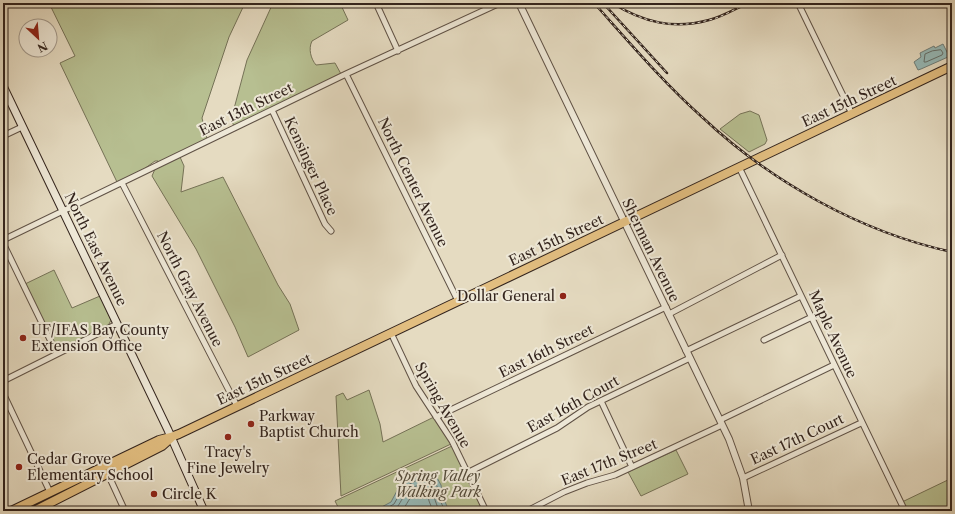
<svg xmlns="http://www.w3.org/2000/svg" width="955" height="514" viewBox="0 0 955 514" font-family="'Libre Caslon Text',serif">
<style>
.green{fill:#b7bf91;stroke:#757257}
.water{fill:#97bab8;stroke:#6f7e7a}
.lines{fill:none;stroke-linecap:round;stroke-linejoin:round}
.shore{stroke:#656f6a;stroke-width:1}
.minor-casing{stroke:#605246;stroke-width:7}
.tertiary-casing{stroke:#605246;stroke-width:8}
.secondary-casing{stroke:#33241d;stroke-width:9}
.primary-casing{stroke:#33241d;stroke-width:10}
.minor{stroke:#eee8d7;stroke-width:5}
.tertiary{stroke:#eee8d7;stroke-width:6}
.secondary{stroke:#eee8d7;stroke-width:7}
.primary{stroke:#e2be80;stroke-width:8}
.rail-casing{stroke:#33241d;stroke-width:2.5}
.rail{stroke:#eee8d7;stroke-width:1;stroke-dasharray:3;stroke-linecap:butt}
.poi-dot{fill:#8f2418;stroke:#eee8d7;stroke-width:1.5}
.labels{text-anchor:middle;dominant-baseline:central;stroke-width:4;stroke-linejoin:round;paint-order:stroke}
.street-label{font-size:14px;fill:#33241d;stroke:#eee8d7}
.poi-label{font-size:14px;fill:#33241d;stroke:#eee8d7;text-anchor:start}
.park-label{font-size:14px;font-style:italic;fill:#544b3a;stroke:#eee8d7}
</style>
<rect width="100%" height="100%" fill="#e5dbc1"/>
<filter id="stains"><feTurbulence type="fractalNoise" baseFrequency=".005" numOctaves="4"/><feColorMatrix values="0 0 0 0 .2 0 0 0 0 .09 0 0 0 0 .02 0 0 0 .5 -.17"/></filter>
<radialGradient id="worn" r=".72"><stop offset=".6" stop-color="#630" stop-opacity="0"/><stop offset="1" stop-color="#630" stop-opacity=".3"/></radialGradient>
<path class="green" d="M49,3H163L169,6L193,3H245L229,37L202,118L207,139L157,163L158,161H155L144,169L117,182L60,63L75,56Z
M273,3H340L348,20L312,41C308,49 311,59 316,65L335,63L341,74L234,126L231,120L247,60Z
M750,111L759,115L767,140L765,144L749,152L720,129L740,114Z
M180,157L184,166L181,192L223,177L278,285L290,304L299,330L248,357L235,327L196,249L152,176L155,169Z
M54,270L72,308L100,296L111,320L108,326L59,350L56,348L25,284Z
M369,390L380,424L383,442L434,417L451,444L341,496L336,396L343,393L347,400Z
M452,446L483,511H340L335,501Z
M676,450L688,474L641,496L628,472Z
M952,478V511H906L902,502Z"/>
<path class="water" d="M943,44L948,54V57L921,69L918,70L914,62L921,57L920,53L934,46L935,48Z
M431,473L435,474L441,485L443,497L449,511H374L391,502L399,487L409,479L420,475Z"/>
<g class="lines">
<path class="shore" d="M941,50L943,53L942,55L926,62H924L925,54L932,51Z
M382,511L394,504L402,490L406,486L417,480L430,477L437,486L439,498L445,511
M392,511C399,507 400,502 404,496C408,488 419,484 428,483L432,488L435,500L439,511
M402,511C410,500 410,493 425,489L427,491L429,501L433,511"/>
<g class="minor-casing">
<path id="minor" d="M376,3L398,51
M798,3L852,114
M346,74L458,301
M272,110L325,224L331,231
M3,136L22,127
M739,167L905,511
M122,183L237,406
M3,240L346,74L500,3
M3,243L57,354
M669,314L782,255
M391,333L416,386L452,441L486,511
M764,340L812,317
M686,351L801,296
M3,381L117,324
M3,393L50,492
M601,401L632,467
M436,417L666,307
M720,420L834,365
M107,472L125,511
M467,473L557,428L588,407L690,358
M743,478L861,423
M527,511L564,492L587,483L615,475L722,425"/>
</g>
<g class="tertiary-casing">
<path id="tertiary" d="M519,3L729,439L743,478L749,511"/>
</g>
<g class="secondary-casing">
<path id="secondary" d="M3,86L168,430L204,511"/>
</g>
<g class="primary-casing">
<path id="primary" d="M11,511L159,440L171,437L179,434L952,66
M34,511L162,446L171,438"/>
</g>
<use href="#minor" class="minor"/>
<use href="#tertiary" class="tertiary"/>
<use href="#secondary" class="secondary"/>
<use href="#primary" class="primary"/>
<g class="rail-casing">
<path id="rail" d="M594,3C629,42 663,82 702,117C770,181 860,232 952,252
M603,3L667,73
M612,3C643,22 673,30 709,20C722,17 735,9 748,3"/>
</g>
<use href="#rail" class="rail"/>
</g>
<g class="poi-dot">
<circle cx="563" cy="296" r="4"/>
<circle cx="23" cy="338" r="4"/>
<circle cx="251" cy="424" r="4"/>
<circle cx="228" cy="437" r="4"/>
<circle cx="19" cy="467" r="4"/>
<circle cx="154" cy="494" r="4"/>
</g>
<g class="labels">
<g class="street-label">
<text transform="translate(849 101) rotate(-25)">East 15th Street</text>
<text transform="translate(246 109) rotate(-26)">East 13th Street</text>
<text transform="translate(311 166) rotate(65)">Kensinger Place</text>
<text transform="translate(413 182) rotate(64)">North Center Avenue</text>
<text transform="translate(556 240) rotate(-25)">East 15th Street</text>
<text transform="translate(96 249) rotate(64)">North East Avenue</text>
<text transform="translate(651 250) rotate(64)">Sherman Avenue</text>
<text transform="translate(190 289) rotate(63)">North Gray Avenue</text>
<text transform="translate(833 334) rotate(65)">Maple Avenue</text>
<text transform="translate(546 351) rotate(-26)">East 16th Street</text>
<text transform="translate(264 379) rotate(-25)">East 15th Street</text>
<text transform="translate(573 404) rotate(-29)">East 16th Court</text>
<text transform="translate(443 405) rotate(60)">Spring Avenue</text>
<text transform="translate(797 439) rotate(-25)">East 17th Court</text>
<text transform="translate(609 462) rotate(-22)">East 17th Street</text>
</g>
<g class="poi-label">
<text x="555" y="296" text-anchor="end">Dollar General</text>
<text x="31" y="330">UF/IFAS Bay County<tspan x="31" dy="16">Extension Office</tspan></text>
<text x="259" y="416">Parkway<tspan x="259" dy="16">Baptist Church</tspan></text>
<text x="228" y="452" text-anchor="middle">Tracy's<tspan x="228" dy="16">Fine Jewelry</tspan></text>
<text x="27" y="459">Cedar Grove<tspan x="27" dy="16">Elementary School</tspan></text>
<text x="162" y="494">Circle K</text>
</g>
<g class="park-label">
<text x="438" y="476">Spring Valley<tspan x="438" dy="16">Walking Park</tspan></text>
</g>
</g>
<rect width="955" height="514" fill="none" stroke="#e5dbc1" stroke-width="16"/>
<rect x="4" y="4" width="947" height="506" fill="none" stroke="#33241d" stroke-width="2"/>
<rect x="8" y="8" width="939" height="498" fill="none" stroke="#33241d"/>
<g transform="translate(38 38) rotate(154)"><circle r="19" fill="#eee8d7" stroke="#a39a8d"/>
<path d="M0-3L7 15L0 10L-7 15Z" fill="#8f2418"/>
<text y="-6" font-size="11" font-weight="bold" text-anchor="middle" fill="#33241d">N</text>
</g>
<rect width="100%" height="100%" filter="url(#stains)"/>
<rect width="100%" height="100%" fill="url(#worn)"/>
</svg>
